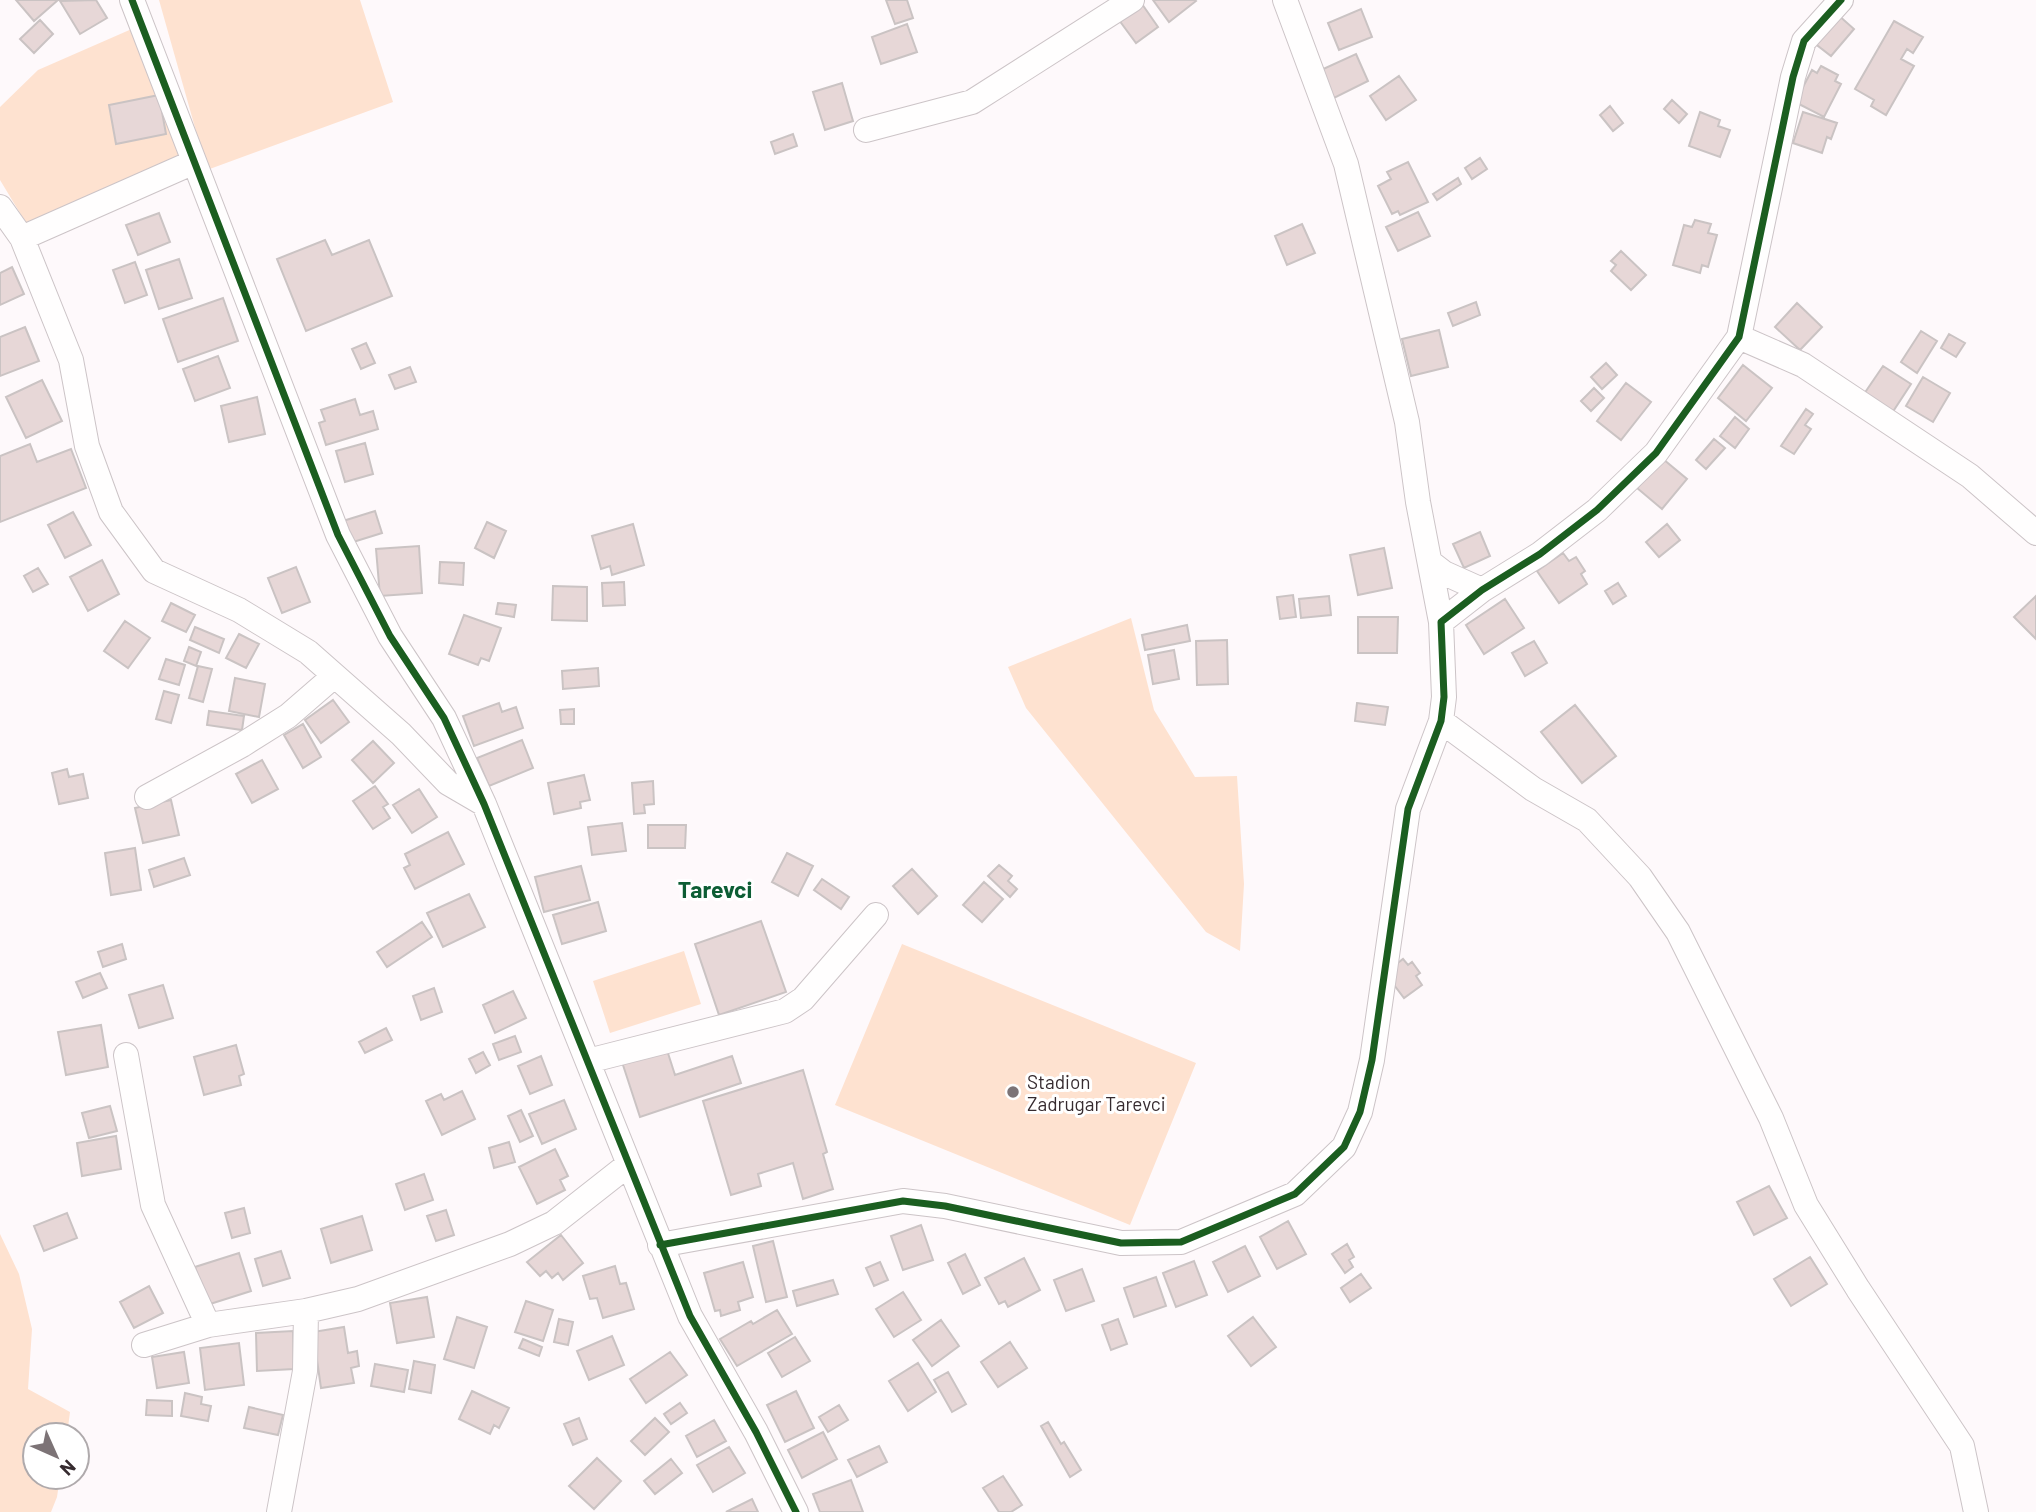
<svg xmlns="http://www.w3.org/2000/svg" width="2036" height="1512" viewBox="0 0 2036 1512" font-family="Barlow,sans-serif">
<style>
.green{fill:#fee2d0}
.building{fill:#e7d7d7;stroke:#cac3c3;stroke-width:2}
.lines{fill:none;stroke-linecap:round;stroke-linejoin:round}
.street-casing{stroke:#ccc4c7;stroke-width:26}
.street{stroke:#fffefe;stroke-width:24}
.cycleway-casing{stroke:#fff;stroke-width:11}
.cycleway{stroke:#1b5e20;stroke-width:7}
.poi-dot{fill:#7c7376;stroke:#fff;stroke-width:2.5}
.labels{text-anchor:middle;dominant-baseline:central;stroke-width:6;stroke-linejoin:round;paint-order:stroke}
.poi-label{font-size:19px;fill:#362b2f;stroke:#fff;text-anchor:start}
.quarter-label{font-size:23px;font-weight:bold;fill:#0d5e35;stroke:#fff}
</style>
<rect width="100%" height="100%" fill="#fef9fb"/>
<path class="green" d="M159,0H360L393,102L207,170Z
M134,28L184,159L26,223L0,180V107L38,70Z
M1131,618L1154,710L1195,777L1237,776L1244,884L1240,951L1206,932L1026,708L1008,667Z
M902,944L1196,1063L1130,1225L835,1105Z
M684,951L701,1004L610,1033L593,981Z
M0,1234L19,1274L32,1329L28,1389L70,1412L67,1435H35V1477H60L57,1497L51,1512H0Z"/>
<path class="building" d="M16,0H58L34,21Z
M96,0L107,18L80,34L60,1Z
M886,0H907L913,18L895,24Z
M1153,0H1195L1196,1L1169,22Z
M1142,4L1158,27L1136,43L1119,20Z
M1361,9L1372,37L1339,50L1328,23Z
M1837,14L1854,29L1831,56L1813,42Z
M40,20L53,34L34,53L20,39Z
M1894,21L1923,37L1913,53L1907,49L1901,59L1914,66L1886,115L1871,106L1874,100L1855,89Z
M907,24L917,52L881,64L872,37Z
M1356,54L1368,81L1334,98L1321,70Z
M1821,66L1838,75L1835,81L1841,84L1824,117L1795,102L1812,70L1817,73Z
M1399,76L1416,100L1386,120L1370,96Z
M842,83L853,121L825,130L813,92Z
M159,95L166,134L116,144L109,105Z
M1672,100L1687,114L1679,123L1664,109Z
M1610,106L1623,123L1613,131L1600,115Z
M1700,112L1720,120L1718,126L1730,130L1720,157L1689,146Z
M1803,112L1837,123L1831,139L1827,137L1822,153L1793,143Z
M793,134L797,146L775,154L771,142Z
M1480,158L1487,169L1472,179L1465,168Z
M1408,162L1428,202L1400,215L1398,211L1392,214L1378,186L1391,179L1387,172Z
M1458,178L1461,184L1437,200L1433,194Z
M1418,212L1430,236L1398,251L1386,227Z
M159,213L170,242L138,255L126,225Z
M1695,220L1711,224L1708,233L1717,235L1708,267L1702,265L1700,273L1673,265L1684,225L1692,227Z
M1302,224L1315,253L1287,265L1275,236Z
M325,240L332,255L369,240L392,296L306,331L277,259Z
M1621,251L1646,275L1631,290L1611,271L1616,265L1611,261Z
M179,259L192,298L159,309L146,270Z
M135,262L147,295L125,303L113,270Z
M12,267L24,294L0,305V273Z
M223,298L238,341L178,362L163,319Z
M1476,302L1480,315L1453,326L1448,313Z
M1797,303L1822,327L1800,350L1775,327Z
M25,327L39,361L0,376V337Z
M1439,330L1448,367L1411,376L1402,339Z
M1921,331L1937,341L1917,373L1901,362Z
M1949,334L1965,343L1956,357L1941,348Z
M366,343L375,363L361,369L352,349Z
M218,356L230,388L195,401L183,369Z
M1606,363L1617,375L1602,389L1591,377Z
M1743,365L1772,388L1746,421L1718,398Z
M1883,366L1911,384L1892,413L1864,394Z
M410,367L416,382L395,389L389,375Z
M1923,377L1950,393L1933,422L1906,406Z
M42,380L62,421L26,438L6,397Z
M1626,383L1651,402L1621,440L1597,421Z
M1594,388L1604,398L1591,411L1581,401Z
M257,397L265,434L229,442L221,406Z
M355,399L360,415L373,411L378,429L326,445L319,423L325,421L321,410Z
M1806,409L1813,414L1805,425L1811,429L1794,454L1781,446Z
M1735,417L1749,429L1735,448L1720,436Z
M1714,439L1725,448L1706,469L1696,460Z
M365,443L373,474L345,482L336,451Z
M30,444L37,462L71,449L86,488L0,522V456Z
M1663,459L1687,479L1662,509L1637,488Z
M375,511L382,533L350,543L343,521Z
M73,512L91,545L65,558L48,525Z
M487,522L506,531L494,558L475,548Z
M633,524L644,565L612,575L610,566L601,569L592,536Z
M1667,524L1680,540L1659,557L1646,542Z
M1480,532L1490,556L1464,568L1453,544Z
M419,546L422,593L380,596L376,549Z
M1384,548L1392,588L1358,595L1350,555Z
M1563,553L1569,561L1576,557L1585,571L1581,574L1587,584L1559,603L1537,571Z
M102,560L119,594L88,611L70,577Z
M440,562L464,563L463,585L439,583Z
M296,567L310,602L282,613L268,578Z
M38,568L48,584L33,592L24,576Z
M624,582L625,605L603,606L602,583Z
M1618,583L1626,596L1613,604L1605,591Z
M553,586L587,587V621L552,620Z
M1293,595L1296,617L1280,619L1277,597Z
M1329,596L1331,615L1301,618L1299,599Z
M2036,596V639L2014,617Z
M1505,599L1524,628L1484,654L1466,625Z
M171,603L195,615L186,632L162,621Z
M498,603L516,605L514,617L496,614Z
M464,615L501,628L489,661L481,658L478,665L449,654Z
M1358,617H1398L1397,653H1358Z
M125,621L150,638L128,668L104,651Z
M1187,625L1190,641L1145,650L1142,635Z
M195,627L224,639L219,653L190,640Z
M239,634L259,644L246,668L226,658Z
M1227,640L1228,684L1197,685L1196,641Z
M1534,641L1547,663L1525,676L1512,653Z
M189,647L201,652L196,666L184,661Z
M1174,650L1179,679L1153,684L1148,655Z
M166,659L185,665L179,685L159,679Z
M198,666L212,669L203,702L189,698Z
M598,668L599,686L563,689L562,671Z
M235,678L265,684L259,717L229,711Z
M164,691L179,695L171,723L156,719Z
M333,700L349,722L321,743L305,720Z
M499,703L502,712L516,707L523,728L474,746L463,716Z
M1357,703L1388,707L1385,725L1355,721Z
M1575,705L1616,756L1582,783L1541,732Z
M574,709V724H561L560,710Z
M209,711L244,716L242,730L207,725Z
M303,724L321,757L303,768L284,735Z
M522,740L533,768L489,786L477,758Z
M373,741L394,763L373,783L352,760Z
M262,760L278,789L252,803L236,774Z
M67,769L69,777L83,774L88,798L59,804L52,773Z
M584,775L590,800L580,802L581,808L554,814L548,783Z
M653,781L654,804L644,805L645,813L634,814L632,783Z
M375,786L388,804L383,807L390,818L373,829L353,801Z
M419,789L437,817L412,833L393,805Z
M171,800L179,835L143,843L135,808Z
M622,823L626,851L592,855L588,827Z
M648,825H686L685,848H648Z
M448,832L464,864L415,889L404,868L410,865L405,854Z
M135,848L141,890L111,895L105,853Z
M787,853L813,866L798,896L772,882Z
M184,858L190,875L154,887L149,870Z
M999,865L1012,876L1008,881L1017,889L1010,897L988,876Z
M581,866L590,900L544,912L535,877Z
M912,869L937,896L918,914L893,886Z
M822,879L849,897L841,909L814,890Z
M984,882L1003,899L982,922L963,905Z
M469,894L485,927L443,947L427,913Z
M598,902L606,931L562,944L553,915Z
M761,921L786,992L719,1015L695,944Z
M422,922L432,937L387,967L377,952Z
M122,944L126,959L103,967L98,952Z
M1403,959L1408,965L1412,962L1420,973L1416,976L1422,985L1404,998L1385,973Z
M100,973L107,988L83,998L76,982Z
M163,985L173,1018L139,1028L129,995Z
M434,988L442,1012L421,1020L413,996Z
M513,991L526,1018L495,1033L483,1005Z
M101,1025L108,1067L66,1075L58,1032Z
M386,1028L392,1040L365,1053L359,1042Z
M515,1036L521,1052L499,1060L493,1044Z
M236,1045L244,1074L239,1076L241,1085L204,1095L194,1057Z
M666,1047L675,1075L732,1056L741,1083L640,1117L622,1062Z
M483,1052L490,1065L476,1073L469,1059Z
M541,1056L552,1085L530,1094L518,1066Z
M803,1070L827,1152L823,1154L833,1189L803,1199L793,1163L758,1174L761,1186L731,1195L703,1101Z
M462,1091L475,1119L442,1135L426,1101L441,1094L444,1100Z
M564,1100L576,1129L542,1144L529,1114Z
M110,1106L117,1131L89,1138L82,1113Z
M521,1110L533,1136L520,1142L508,1116Z
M116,1136L121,1169L82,1176L77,1143Z
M509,1142L515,1162L494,1168L489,1148Z
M555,1149L568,1176L560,1180L565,1190L537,1204L519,1167Z
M424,1174L433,1200L405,1210L396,1184Z
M1769,1186L1787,1218L1754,1235L1737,1202Z
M244,1208L250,1233L232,1238L225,1213Z
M446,1210L454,1235L436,1241L427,1216Z
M67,1213L77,1238L44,1251L34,1226Z
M362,1216L372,1250L331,1263L321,1229Z
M1288,1221L1306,1254L1277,1269L1260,1237Z
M921,1225L933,1260L903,1270L891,1236Z
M561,1235L583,1263L563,1280L558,1273L552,1278L546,1271L540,1276L527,1262Z
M773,1241L787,1297L766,1302L753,1246Z
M1347,1244L1354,1257L1349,1260L1353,1267L1345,1273L1332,1254Z
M1245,1246L1260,1276L1228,1292L1213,1262Z
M281,1251L290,1278L263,1286L255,1259Z
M239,1253L251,1291L207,1305L195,1267Z
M965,1254L980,1285L963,1294L948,1263Z
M1810,1257L1827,1284L1791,1306L1774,1279Z
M1024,1258L1040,1290L1008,1307L1005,1301L999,1304L985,1278Z
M1194,1261L1207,1295L1176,1307L1163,1273Z
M743,1262L753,1297L738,1302L740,1310L721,1316L720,1310L715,1311L704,1273Z
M880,1262L888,1280L874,1286L866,1268Z
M615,1266L620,1284L626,1283L634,1309L603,1318L597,1298L590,1299L583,1276Z
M1082,1269L1094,1301L1066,1311L1054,1280Z
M1361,1274L1371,1288L1350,1302L1341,1288Z
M1156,1277L1166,1306L1134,1317L1124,1288Z
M833,1280L838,1294L797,1306L793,1291Z
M149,1286L163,1313L134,1328L120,1302Z
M903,1292L921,1320L894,1337L876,1309Z
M427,1297L434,1337L397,1343L390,1303Z
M526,1301L553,1310L543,1341L515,1332Z
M777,1310L792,1334L737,1366L720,1339L751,1321L753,1324Z
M457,1317L487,1327L474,1368L444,1359Z
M1253,1317L1276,1347L1251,1366L1228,1336Z
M559,1319L573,1322L568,1345L554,1342Z
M1118,1319L1127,1344L1111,1350L1102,1325Z
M941,1320L959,1346L932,1366L913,1340Z
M344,1327L348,1353L357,1351L359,1366L351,1368L354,1383L321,1388L313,1332Z
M293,1331L294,1369L257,1371L256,1333Z
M612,1336L624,1365L589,1380L577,1351Z
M795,1337L810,1361L782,1377L768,1353Z
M523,1339L542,1347L539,1356L519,1348Z
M1010,1342L1027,1368L998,1387L981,1362Z
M239,1343L244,1385L205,1390L200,1348Z
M184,1352L189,1383L157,1388L152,1357Z
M670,1352L687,1375L646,1403L630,1379Z
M414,1361L435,1365L431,1393L409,1389Z
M918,1363L936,1392L908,1411L889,1381Z
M375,1364L408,1370L404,1392L371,1386Z
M948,1372L966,1404L952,1412L934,1380Z
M472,1391L509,1408L499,1428L494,1425L490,1434L459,1419Z
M796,1391L814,1428L785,1442L767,1405Z
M185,1393L202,1397L201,1404L211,1406L208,1421L181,1416Z
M147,1400L172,1401V1416L146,1415Z
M680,1403L687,1413L671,1424L664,1414Z
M839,1405L848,1420L828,1432L819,1417Z
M249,1407L283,1415L278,1435L244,1428Z
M579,1418L587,1439L573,1445L564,1424Z
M655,1418L669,1432L645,1455L631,1441Z
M714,1420L726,1441L697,1457L686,1436Z
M1048,1422L1061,1444L1064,1442L1081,1470L1070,1477L1041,1426Z
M823,1432L837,1459L802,1478L788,1450Z
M879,1446L887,1462L857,1477L848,1460Z
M729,1447L745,1473L713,1492L697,1465Z
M597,1458L621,1481L594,1509L569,1486Z
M671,1459L682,1473L655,1494L644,1481Z
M1003,1476L1022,1505L1011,1512H999L983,1488Z
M851,1480L863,1512H820L813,1494Z
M752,1499L758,1512H726Z"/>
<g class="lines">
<g class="street-casing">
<path id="street" d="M132,0L338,535L390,636L444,718L484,804L690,1316L756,1432L796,1512
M1285,0L1346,164L1407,422L1418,502L1441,622
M866,130L972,102L1132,0
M0,207L22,238L71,360L87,446L111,512L154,571L239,610L308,652L401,734L448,783L484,804
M22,238L194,162
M1739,337L1803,365L1970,476L2036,533
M1431,563L1444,573L1482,590
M1441,721L1533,789L1587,820L1640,877L1678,932L1771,1118L1806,1205L1858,1289L1962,1446L1976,1512
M147,797L242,745L288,716L333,677
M126,1055L153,1205L208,1325
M588,1061L785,1011L803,999L876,915
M660,1245L903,1201L945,1206L1121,1243L1181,1242L1295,1194L1344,1147L1360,1112L1372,1060L1408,809L1441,721L1444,697L1441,622L1482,590L1540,554L1597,510L1656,453L1739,337L1793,77L1804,41L1841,0
M144,1345L208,1325L306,1311L358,1299L510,1244L554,1223L629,1164
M279,1512L305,1371L306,1311"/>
</g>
<use href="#street" class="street"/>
<g class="cycleway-casing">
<path id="cycleway" d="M132,0L338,535L390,636L444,718L484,804L690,1316L756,1432L796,1512
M660,1245L903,1201L945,1206L1121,1243L1181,1242L1295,1194L1344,1147L1360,1112L1372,1060L1408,809L1441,721L1444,697L1441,622L1482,590L1540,554L1597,510L1656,453L1739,337L1793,77L1804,41L1841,0"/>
</g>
<use href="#cycleway" class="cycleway"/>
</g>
<circle class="poi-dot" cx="1013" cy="1092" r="7"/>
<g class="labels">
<g class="poi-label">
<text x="1027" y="1081">Stadion<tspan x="1027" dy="22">Zadrugar Tarevci</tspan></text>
</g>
<g class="quarter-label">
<text x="715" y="889">Tarevci</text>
</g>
</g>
<g transform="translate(56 1456) rotate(135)"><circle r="33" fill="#ffffff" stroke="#afaaac" stroke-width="2"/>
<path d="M0-5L12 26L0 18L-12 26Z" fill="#7c7376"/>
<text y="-10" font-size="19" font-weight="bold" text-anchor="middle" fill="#362b2f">N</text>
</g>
</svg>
